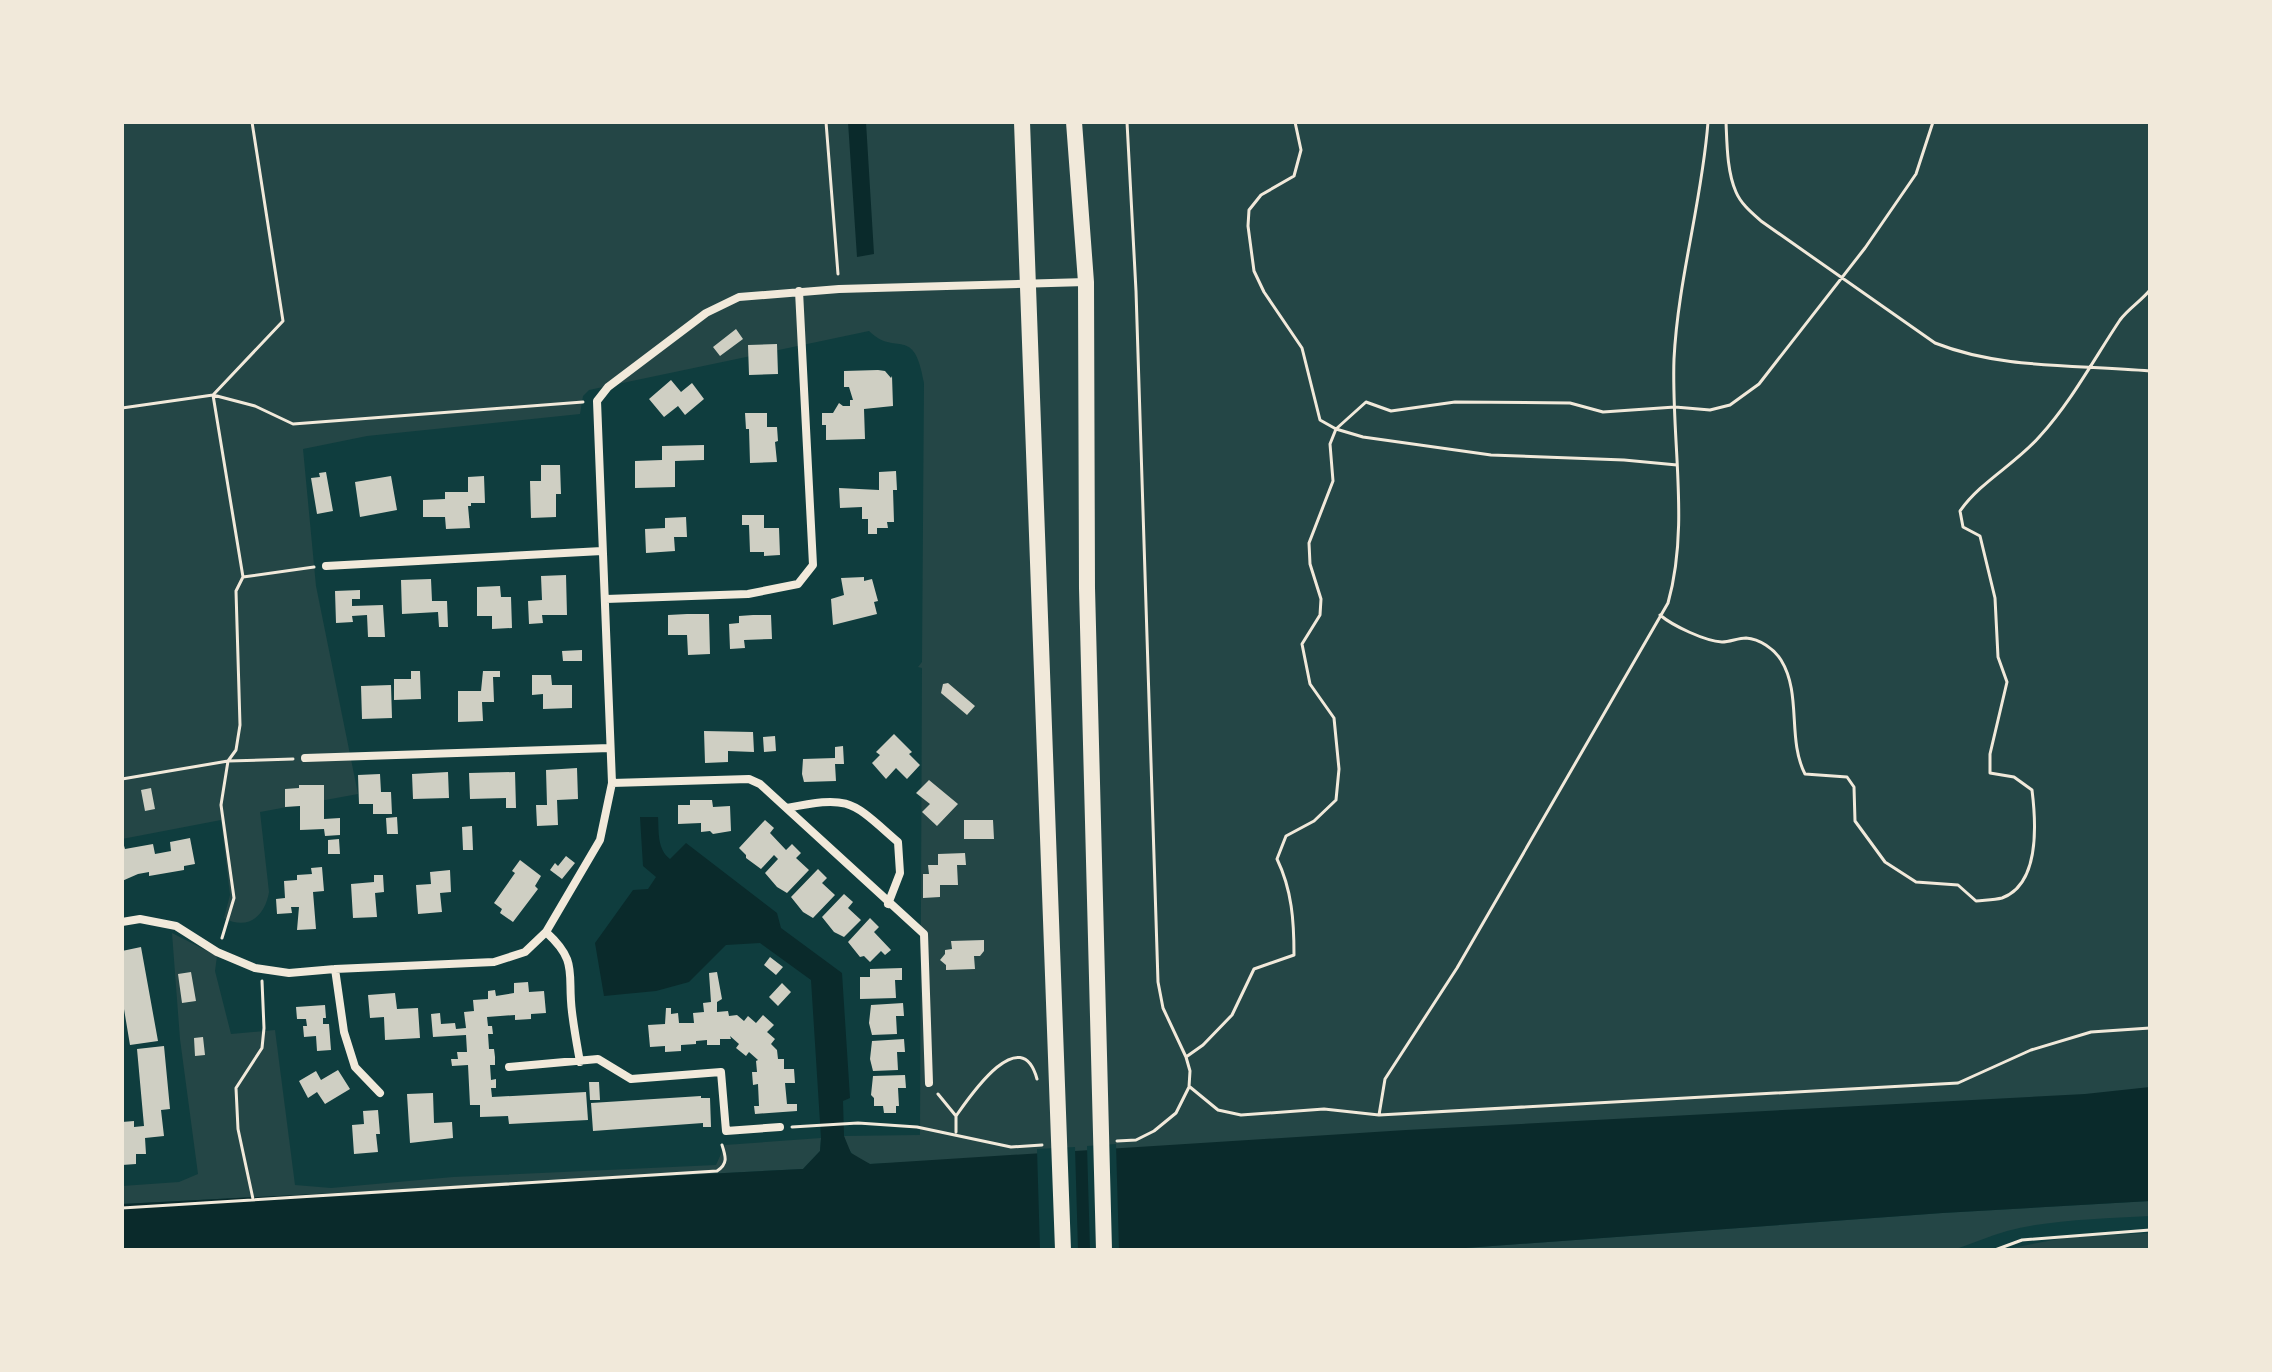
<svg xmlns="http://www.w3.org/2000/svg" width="2272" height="1372" viewBox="0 0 2272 1372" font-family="Mulish,sans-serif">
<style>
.green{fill:#244646}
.water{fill:#0a2a2b}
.pier{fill:#0f3d3e}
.building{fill:#cfcfc3}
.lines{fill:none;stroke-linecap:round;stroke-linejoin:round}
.path{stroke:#f1e9da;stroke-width:3}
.minor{stroke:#f1e9da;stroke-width:8}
.secondary{stroke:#f1e9da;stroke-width:16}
</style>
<rect width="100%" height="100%" fill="#0f3d3e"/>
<path class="green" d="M122,122H2150V1109L870,1164C855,1158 848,1153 844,1136L920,1135L922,668L918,667L922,662L924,383C914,323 896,358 869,331L589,390L583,396L580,414L367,436L303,449L316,586L358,794L260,812L269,892C265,916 248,931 224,918L230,895L221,820L122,839Z
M172,933L217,956L215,971L231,1034L275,1030L295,1185L331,1188L453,1177L716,1165L725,1145L821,1138L820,1151L803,1169L122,1204V1186L179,1182L198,1174L180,1039Z
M2150,1201V1216C2102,1219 2053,1219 2007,1231C1989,1236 1971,1244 1953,1250H1438L1942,1213Z
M2150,1233V1250H2001L2069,1237Z"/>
<path class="water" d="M848,122H866L874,254L857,257Z
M640,817H658C659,832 657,849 670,859L686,843L777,913L781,928L842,973L850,1098L843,1101L844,1136L851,1153L870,1164L1406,1130L2085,1094L2150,1087V1201L1942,1213L1438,1250H122V1204L803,1169L820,1151L821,1138L811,980L760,943L726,945L689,982L656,991L604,996L595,943L633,890L648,889L656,877L643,866Z"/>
<path class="pier" d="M1116,1144L1119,1250H1090L1087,1146Z
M1075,1147L1078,1250H1040L1037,1149Z"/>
<path class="building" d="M736,329L743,339L720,356L713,347Z
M777,344L778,374L749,375L748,345Z
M878,370L885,371L891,378L892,376L893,406L864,409L865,439L826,440V425H822V413H833L839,403L843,406H850V400H853L849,387H844V371Z
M671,380L681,392L692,383L704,399L685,415L678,406L664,417L649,399Z
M745,413H767V427H777L778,441L775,442L777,462L750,463L749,429H746Z
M704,445V460L675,461V487L635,488V461L662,460V446Z
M541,465H560L561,494H556V517L531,518L530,481H541Z
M896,471L897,490H893L894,522H887L888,528H877V534H868V519H862V507L840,508L839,488L879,490V472Z
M326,472L333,511L317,514L311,478L320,477L319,473Z
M391,476L397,510L360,517L355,482Z
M484,476L485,503H471V506H468L470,528L446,529L445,517H423V500L445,499V492H468V477Z
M742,515H764V528H779L780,555L764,556V552H750L749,525H742Z
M686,517L687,537H674L675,551L646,553L645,529L665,528V518Z
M566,575L567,615H542L543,623L529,624L528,601L542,600L541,576Z
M864,577V581L872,579L878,601L874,602L877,614L833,625L831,599L844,595L841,578Z
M431,579L432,601H447L448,627H439L438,612L402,614L401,580Z
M500,586L501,597H511L512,628L492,629V616H477V587Z
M360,590V599H352V606L383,605L385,637H368L367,615L352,616L353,622L336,623L335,591Z
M687,614H709L710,654L688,655L687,635H668V615Z
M753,615H771L772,639L744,640L745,648L730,649L729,624L739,623V616Z
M582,650V661H563L562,651Z
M411,671H420L421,699L394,700V679H411Z
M483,671H500V677H493L494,702H482L483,721L458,722V691H481Z
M532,675H551L552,685H572V708L543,709V694L532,695Z
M948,683L975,706L967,715L941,693L943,684Z
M391,685L392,718L362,719L361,686Z
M704,731L753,732L754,752L728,751V762L705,763Z
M894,734L912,752L909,754L920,765L907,779L896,768L886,779L872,763L880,755L876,752Z
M775,736L776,751L764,752L763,737Z
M843,746L844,764H835L836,781L804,782L802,774L803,759L835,758V747Z
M577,768L578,799L557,800L558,825L537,826L536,805H547L546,770Z
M448,772L449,798L413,799L412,774Z
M515,772L516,808H506V798L470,799L469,773Z
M380,774L381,792H391L392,814H373V804H359L358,775Z
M929,780L958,804L937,826L922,812L930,804L916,793Z
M299,785H324V819L340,818V835L325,836L324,829L300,830V806L285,807V789L299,788Z
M151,788L155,809L145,811L141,790Z
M690,800H712L713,807L730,806L731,831L713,834L710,831L701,832V823L678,824V805H690Z
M397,817L398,834H387L386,818Z
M765,820L774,828L770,833L786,850L792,844L801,853L796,858L809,870L787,893L777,887L765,873L778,859L774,855L761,869L746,858V855L739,848Z
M964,820H993L994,839H964Z
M472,826L473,850H463L462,827Z
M190,838L195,864L184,866V870L149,876V872L138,874L122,881V839L125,849L153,844L155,854L171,851L170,842Z
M339,839L340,854H328V840Z
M965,853L966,865H957L958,885H940V897L923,898V874H929L928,865H938V854Z
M566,856L575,863L562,879L550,870L555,863L558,866Z
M520,860L541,876L535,886L538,889L513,922L500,913L502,909L494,903L515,873L512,871Z
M322,867L324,891L313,892L316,929L297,930L299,907H291L292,913L277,914L276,899L285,898L284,881L297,880V875L312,874L311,868Z
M818,869L827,878L822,883L835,895L813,918L803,912L791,897Z
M450,870L451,892L440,893L442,912L418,914L416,885L431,884L430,872Z
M374,875H383L384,892L375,893L377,917L353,918L351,884L374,882Z
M844,894L853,902L848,908L861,920L844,937L834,932L822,917Z
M870,918L879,927L874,932L891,950L885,955L881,951L870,962L864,956L860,957L848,942Z
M984,940V951L980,956H974L975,969L946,970V965L940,960L945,954V950L952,949L951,941Z
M141,947L158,1041L130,1045L122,997V951Z
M770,957L783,967L776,975L764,965Z
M902,968V980H895L896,998L860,999V977H870V969Z
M191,972L196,1001L182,1003L178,974Z
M717,972L722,999L717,1002V1012L728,1011L729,1016L737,1015L744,1021L748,1016L756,1023L763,1015L774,1025L767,1032L775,1039L771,1044L777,1050L778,1059H784V1069H794L795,1083H785L787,1104H797V1111L755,1114L754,1106H759L758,1084L753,1085L752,1072H757L756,1061L758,1060L749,1052L746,1056L736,1048L739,1044L730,1036L731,1039H720V1045H707V1040L696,1041V1044L681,1045V1051L665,1052V1046L650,1047L648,1025L665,1024L666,1008H671V1014L678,1013L679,1023H694L693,1013L704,1012L703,1003L711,1002L709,973Z
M528,982L529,992L544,991L546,1013L531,1014V1019L515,1020V1015L487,1017L488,1026H492L493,1034H488L489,1049H494L495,1057V1065H490L491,1080L496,1079V1088H491L492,1097L586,1092L588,1120L509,1124L508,1116L480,1117V1105H470L468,1065L452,1066L451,1059H458L457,1052H467L466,1035L433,1037L431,1014L440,1013L441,1024L455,1023L456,1029L466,1028L464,1012L474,1011L473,1000L488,999V991L495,990L496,996L514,993V983Z
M782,983L791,992L778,1006L769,997Z
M395,993L397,1009L418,1008L420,1038L385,1040L384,1017L370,1018L368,995Z
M903,1003L904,1016H896L897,1034L872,1035L869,1023L871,1005Z
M325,1005L326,1018H323V1024H329L331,1050L317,1051L316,1036L304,1037L303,1026H307L306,1019H297L296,1007Z
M203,1037L205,1055L195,1056L194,1038Z
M904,1039L905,1052H897L898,1070L873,1071L870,1059L872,1041Z
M164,1046L170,1109L161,1110L164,1136L145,1138L146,1154H136V1164L122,1165V1122L134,1121V1127L144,1126L137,1049Z
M338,1070L350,1089L325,1104L317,1092L308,1098L299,1081L316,1071L321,1080Z
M905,1075L906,1088H898L899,1106H896V1113H884L883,1106H874V1098L871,1095L873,1076Z
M589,1082H599L600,1100H590Z
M433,1093L434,1123L452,1122L453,1138L410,1143L407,1094Z
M701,1096V1098H710L711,1127H703V1123L593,1131L591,1103Z
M378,1110L380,1134H376L378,1152L354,1154L352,1125L364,1124L363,1111Z"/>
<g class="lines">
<path class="path" d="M826,122L838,274
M1295,122L1301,150L1294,176L1261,195L1249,210L1248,226L1254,271L1264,292L1302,348L1320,420L1336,429L1363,437L1491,455L1624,460L1677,465
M1726,122C1727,144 1727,172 1736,192C1741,204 1752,213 1761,221L1935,343C2003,370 2078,364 2150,371
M122,408L213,395L255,406L293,424L583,402
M243,577L314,567
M1660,615C1673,626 1705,641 1722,642C1730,642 1738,638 1746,638C1760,639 1774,649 1781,660C1802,694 1787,739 1805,774L1847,777L1854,787L1855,821L1885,862L1916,882L1958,885L1976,901C1984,900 1994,900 2002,898C2040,884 2036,822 2032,790L2014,777L1990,773V754L2007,682L1998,657L1995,598L1980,536L1963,527L1960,511C1981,481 2016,464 2040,436C2071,402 2094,359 2120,320C2128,309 2141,301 2150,290
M122,779L228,761L293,759
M222,938L234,898L221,805L228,761L236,750L240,725L236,591L243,577L213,395L283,321L252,122
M1186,1057L1203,1045L1232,1015L1254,969L1294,955C1294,921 1292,890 1277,859L1286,836L1314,821L1336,800L1339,769L1334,718L1310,684L1302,644L1320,615L1321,599L1310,564L1309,543L1333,481L1330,444L1336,429L1366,402L1391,411L1455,402L1570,403L1603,412L1675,407L1710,410L1730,405L1759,384L1865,248L1916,174L1933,122
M1190,1087L1218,1110L1241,1115L1324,1109L1379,1115L1958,1083L2031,1050L2091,1032L2150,1028
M938,1094L956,1116
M1379,1115L1385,1079L1457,968L1668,603C1690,525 1671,440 1674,359C1678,279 1702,202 1708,122
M792,1127L858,1123L917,1127L1011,1147L1042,1145
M956,1132V1116C970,1096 1021,1021 1037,1079
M1117,1141L1136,1140L1154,1131L1176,1113L1189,1087L1190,1071L1186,1057L1163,1008L1158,982L1136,291L1127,122
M253,1199L238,1129L236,1088L262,1048L264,1028L262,981
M122,1208L717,1171C728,1164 726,1157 722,1145
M1995,1250L2022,1240L2150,1230"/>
<path class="minor" d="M326,566L602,551
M606,599L748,594L798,584L813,565L799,291
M305,758L610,748
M612,783L749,779L760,784L924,934L929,1083
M787,808C851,795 851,801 898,842L900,873L888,904
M122,922L140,919L176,926L217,952L255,968L289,973L335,969L494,962L525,952L546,932L600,840L612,783L597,401L608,387L706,313L739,297L839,289L1086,282
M546,932C579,962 567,973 572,1012C574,1029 577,1045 580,1062
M335,969L344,1032L355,1067L380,1093
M509,1067L598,1059L631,1079L721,1072L726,1131L780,1127"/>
<path class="secondary" d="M1022,122L1063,1250
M1074,122L1086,282L1087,588L1104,1250"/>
</g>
<rect width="2272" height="1372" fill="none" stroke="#f1e9da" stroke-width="248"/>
</svg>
